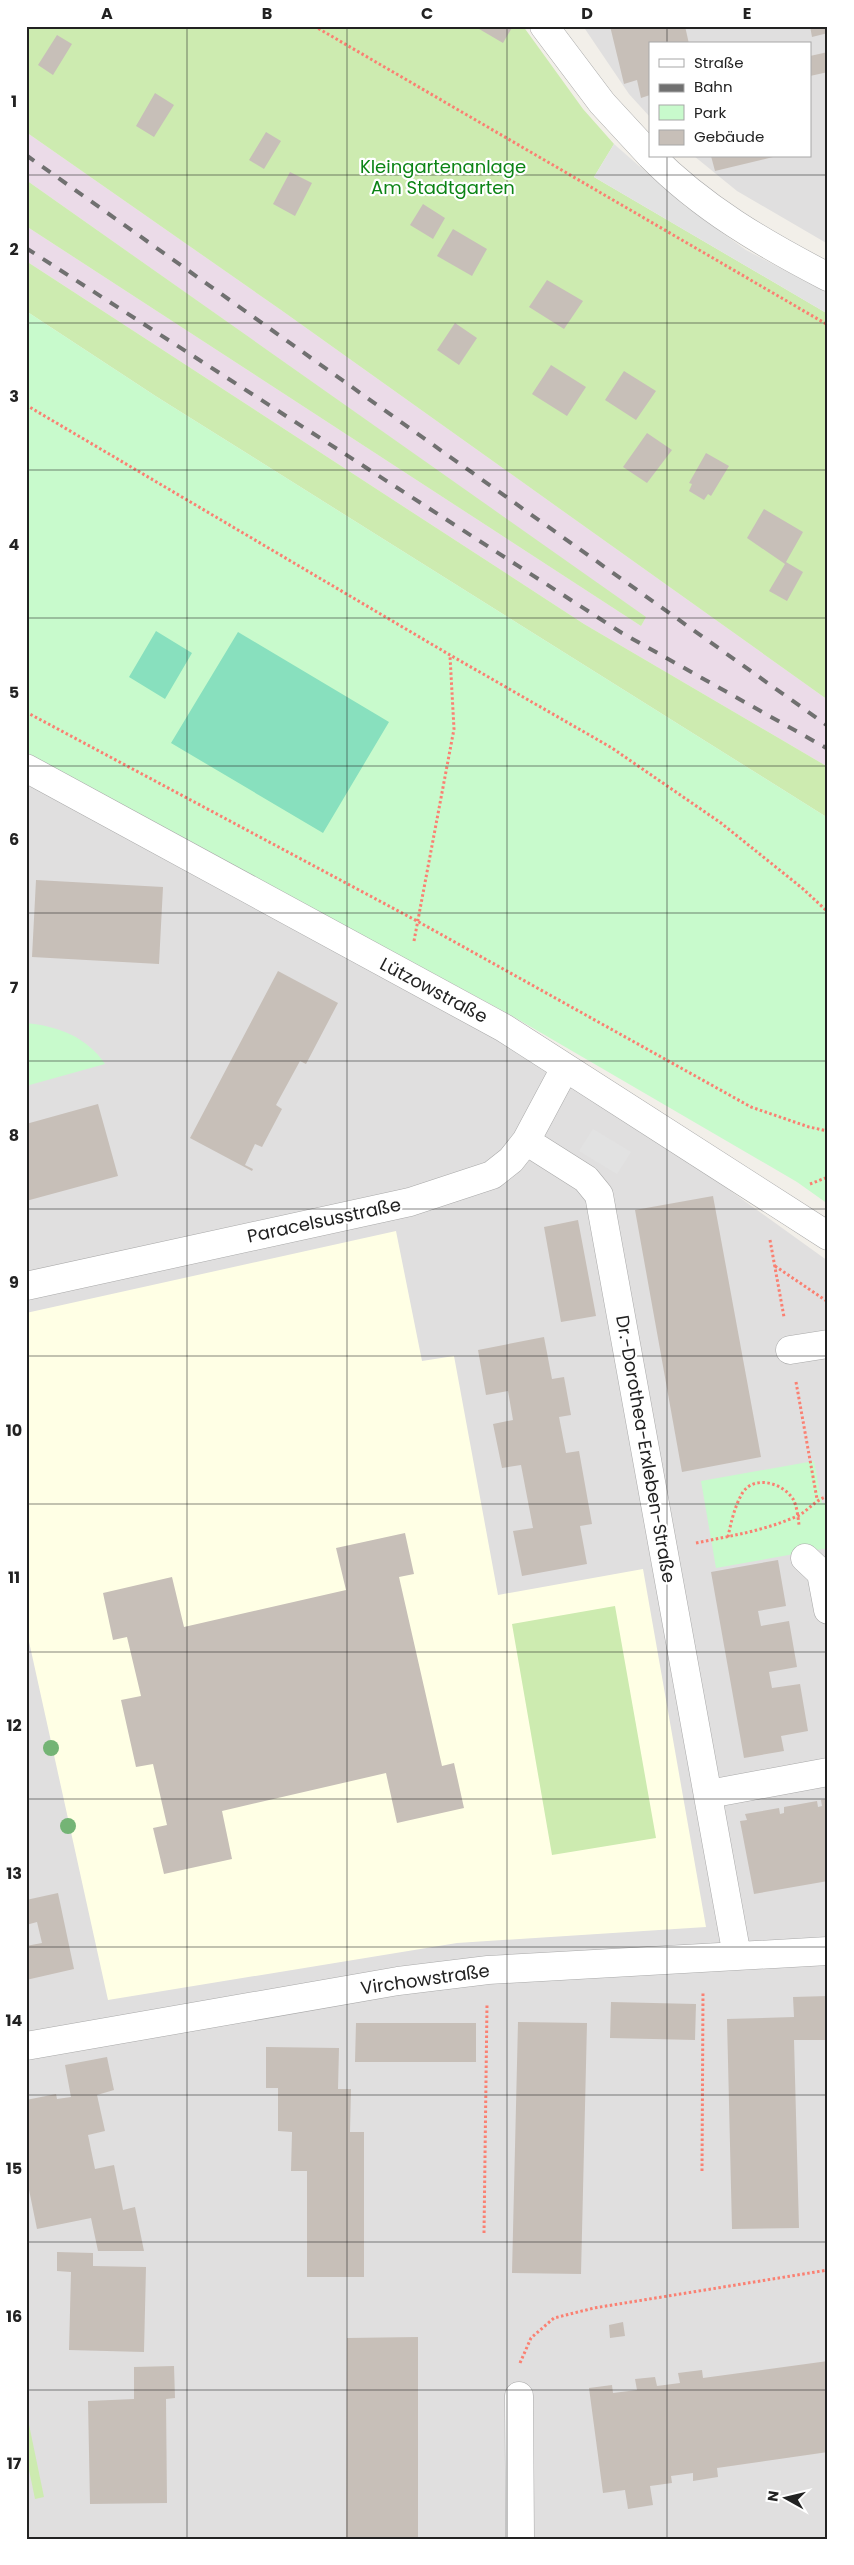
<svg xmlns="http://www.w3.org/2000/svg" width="854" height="2565" viewBox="0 0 854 2565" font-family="Poppins,sans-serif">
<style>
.residential{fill:#e0dfdf}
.industrial{fill:#ebdbe8}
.education{fill:#ffffe5}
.grass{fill:#cdebb0}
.park{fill:#c8facc}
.pitch{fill:#88e0be}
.parking{fill:#e2e2e2}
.building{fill:#c7bfb8}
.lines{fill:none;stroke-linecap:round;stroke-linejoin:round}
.minor-casing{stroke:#a9a9a9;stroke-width:29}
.path{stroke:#fa8072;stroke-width:3;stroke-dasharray:2.5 2.5;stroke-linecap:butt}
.minor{stroke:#fff;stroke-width:28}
.rail{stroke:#707070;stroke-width:4;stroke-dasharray:10 10;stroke-linecap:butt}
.tree{fill:#74b475}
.grid{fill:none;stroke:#222;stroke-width:1;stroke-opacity:0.55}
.labels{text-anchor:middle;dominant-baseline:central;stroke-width:4.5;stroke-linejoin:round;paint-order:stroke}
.park-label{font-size:18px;fill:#0c8416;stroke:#fff}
.street-label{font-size:18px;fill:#222;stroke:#fff}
.neatline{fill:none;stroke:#222;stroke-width:2}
.grid-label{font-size:16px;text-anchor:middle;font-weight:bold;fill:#222}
</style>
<rect width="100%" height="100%" fill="#f2efe9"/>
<path class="residential" d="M583,26H828V244L737,191L694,156H810V44H650V117L629,94Z
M26,783L497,1038L689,1161L828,1261V2539H26Z"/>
<path class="industrial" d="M26,132L281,310L828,700V767L584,624L26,261V226L641,626L645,617L26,180Z"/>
<path class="education" d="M396,1231L422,1361L454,1356L498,1595L643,1569L706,1927L457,1943L108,2000L26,1628V1313Z"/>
<path class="grass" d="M26,26H523L583,109L614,144L594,177L828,314V700L281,310L26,132Z
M26,180L646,617L641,626L26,226Z
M26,261L584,624L828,767V818L157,397L26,311Z
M615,1606L656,1838L552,1855L512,1624Z
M26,2410L44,2497L35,2499L26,2455Z"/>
<path class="park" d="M26,311L157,397L828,818V1204L797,1182L507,1013L26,755Z
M26,1023C58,1026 87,1037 105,1064L26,1086Z
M814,1461L822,1503H828V1548L716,1568L701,1481Z"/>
<path class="pitch" d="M156,631L192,653L165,699L129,677Z
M238,632L389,722L323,833L171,743Z"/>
<path class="parking" d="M614,144L686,207L746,250L828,293V314L594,177Z
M593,1129L631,1152L617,1174L579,1151Z"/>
<path class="building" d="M474,26H513L503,43Z
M610,26H685L689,44H650V95L641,98L637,80L624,84Z
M810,26H828V33L812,37Z
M57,35L72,44L53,75L38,65Z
M828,52V72L810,76V56Z
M155,93L174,105L154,137L136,126Z
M266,132L281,141L264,169L249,160Z
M711,156H773V157L715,171Z
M290,172L312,183L295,216L273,204Z
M423,204L445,218L433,239L410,225Z
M453,229L487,249L472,276L437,256Z
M547,280L583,301L564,329L529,307Z
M455,323L477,338L459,365L437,350Z
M551,365L586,387L567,416L532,394Z
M624,371L656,391L636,420L605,400Z
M647,433L672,450L647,483L623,467Z
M706,453L729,466L711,496L708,494L704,500L689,491L692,484L689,483Z
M764,509L803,532L786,562L803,572L787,601L769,591L785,564L747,538Z
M36,880L163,887L159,964L32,957Z
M278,971L338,1003L306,1064L300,1061L276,1105L282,1109L262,1147L255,1144L245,1165L253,1169L252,1171L190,1138Z
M98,1104L118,1176L26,1201V1124Z
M713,1196L761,1457L682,1472L635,1210Z
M578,1220L596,1316L561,1322L544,1227Z
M544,1337L552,1379L564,1377L571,1415L559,1417L566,1453L579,1451L592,1524L580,1526L587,1564L522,1576L513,1531L533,1528L521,1465L502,1468L493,1424L513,1420L508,1391L486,1395L478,1350Z
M405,1533L414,1574L399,1577L442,1766L454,1763L464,1808L397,1823L386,1773L222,1811L232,1859L164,1874L153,1828L167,1825L153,1764L136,1767L121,1700L141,1696L127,1637L113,1640L103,1593L172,1577L184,1627L346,1590L336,1548Z
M778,1560L786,1606L758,1611L761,1626L789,1621L797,1667L769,1672L772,1688L800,1684L808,1731L781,1736L784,1751L744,1758L711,1572Z
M828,1799V1881L754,1894L740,1821L747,1820L745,1814L779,1808L780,1814L784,1813V1807L817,1801L818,1807L822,1806L821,1800Z
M58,1893L74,1969L26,1980V1946L42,1943L37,1922L26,1925V1900Z
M828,1996V2040H794L799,2228L732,2229L727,2019L794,2017L793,1997Z
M611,2002L696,2004L695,2040L610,2038Z
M518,2022L587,2023L581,2274L512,2273Z
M356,2023H476V2062H355Z
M266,2047L339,2048L338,2089H351L350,2132H364V2277H307V2171H291L292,2132L278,2131V2088H266Z
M107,2057L114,2090L97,2095L105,2131L88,2135L95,2169L114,2165L123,2210L135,2207L144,2251H98L91,2218L37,2229L26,2175V2100L56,2094L57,2099L71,2097L65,2065Z
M57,2252L93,2253V2266L146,2267L144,2352L69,2350L71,2272L57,2271Z
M623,2322L625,2336L610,2338L609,2325Z
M418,2337V2539H346L347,2338Z
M828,2361V2452L717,2468L718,2477L693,2481V2473L671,2476L672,2483L650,2486L653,2505L628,2509L625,2490L603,2493L589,2388L612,2385L613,2393L637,2390L635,2379L655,2377L657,2386L680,2383L678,2373L702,2370L703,2378Z
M174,2366L175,2398L166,2399L167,2503L90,2504L88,2401L134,2399V2367Z"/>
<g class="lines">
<g class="minor-casing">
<path id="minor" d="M544,26L602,103L650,155
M651,156C702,208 764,244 828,277
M26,768L504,1028L828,1236
M526,1141L586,1179L599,1195L737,1956
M26,1286L410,1202L492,1175L511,1160L526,1141L565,1068
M790,1350L828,1344
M805,1558L821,1573L828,1610
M709,1794L828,1772
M26,2046L398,1981L488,1970L828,1951
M519,2396L520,2539"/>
</g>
<path class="path" d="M314,26L828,325
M26,405L450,655L612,748L721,823L802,888L828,912
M26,712L417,921L751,1107L809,1127L828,1131
M414,941L454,729L450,656
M810,1184L828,1177
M770,1240L784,1317
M775,1266L828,1302
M796,1382L817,1499
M728,1537C731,1522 735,1505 743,1492C755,1475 783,1483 793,1499C797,1506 798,1517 799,1525
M696,1543C730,1536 763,1531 795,1517C808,1512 814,1500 828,1496
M702,2171L703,1991
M484,2233L487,2004
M520,2363L531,2338L554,2318L594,2308L828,2270"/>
<use href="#minor" class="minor"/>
<path class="rail" d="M26,155L828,726
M26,248L622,633L828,749"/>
</g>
<g class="tree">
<circle cx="51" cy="1748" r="8"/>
<circle cx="68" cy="1826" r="8"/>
</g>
<path class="grid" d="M187,26V2539M347,26V2539M507,26V2539M667,26V44M667,156V2539M26,175H828M26,323H828M26,470H828M26,618H828M26,766H828M26,913H828M26,1061H828M26,1209H828M26,1356H828M26,1504H828M26,1652H828M26,1799H828M26,1947H828M26,2095H828M26,2242H828M26,2390H828"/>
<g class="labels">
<g class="park-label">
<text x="443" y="166">Kleingartenanlage<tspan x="443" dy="21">Am Stadtgarten</tspan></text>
</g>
<g class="street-label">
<text transform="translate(434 990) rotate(28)">Lützowstraße</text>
<text transform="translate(324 1220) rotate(-12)">Paracelsusstraße</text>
<text transform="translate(646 1449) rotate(80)">Dr.-Dorothea-Erxleben-Straße</text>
<text transform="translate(425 1979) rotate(-8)">Virchowstraße</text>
</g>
</g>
<rect width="854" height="2565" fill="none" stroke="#ffffff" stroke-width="55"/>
<rect x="649" y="42" width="162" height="115" fill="#ffffff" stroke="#a7a7a7"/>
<rect x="659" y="59" width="25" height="8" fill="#ffffff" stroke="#a7a7a7"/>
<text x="694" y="68" font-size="15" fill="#222222">Straße</text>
<rect x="659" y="84" width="25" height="8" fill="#707070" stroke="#a7a7a7"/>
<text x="694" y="92" font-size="15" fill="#222222">Bahn</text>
<rect x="659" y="105" width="25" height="15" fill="#c8facc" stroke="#a7a7a7"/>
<text x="694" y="118" font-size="15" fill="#222222">Park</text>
<rect x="659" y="130" width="25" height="15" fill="#c7bfb8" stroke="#a7a7a7"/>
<text x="694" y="142" font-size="15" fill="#222222">Gebäude</text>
<g transform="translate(786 2498) rotate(278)" stroke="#ffffff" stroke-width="4" paint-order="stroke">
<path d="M0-4L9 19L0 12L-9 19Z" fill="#222222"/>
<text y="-8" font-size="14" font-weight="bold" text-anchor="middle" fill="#222222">N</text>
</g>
<rect x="28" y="28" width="798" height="2510" class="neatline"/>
<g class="grid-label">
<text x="107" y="19">A</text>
<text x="267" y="19">B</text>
<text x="427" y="19">C</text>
<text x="587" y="19">D</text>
<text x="747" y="19">E</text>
<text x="14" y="107">1</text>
<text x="14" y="255">2</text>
<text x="14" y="402">3</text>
<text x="14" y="550">4</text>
<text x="14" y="698">5</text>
<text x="14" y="845">6</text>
<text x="14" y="993">7</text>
<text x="14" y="1141">8</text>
<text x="14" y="1288">9</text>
<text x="14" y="1436">10</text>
<text x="14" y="1583">11</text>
<text x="14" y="1731">12</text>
<text x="14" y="1879">13</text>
<text x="14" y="2026">14</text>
<text x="14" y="2174">15</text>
<text x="14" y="2322">16</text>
<text x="14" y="2469">17</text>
</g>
</svg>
